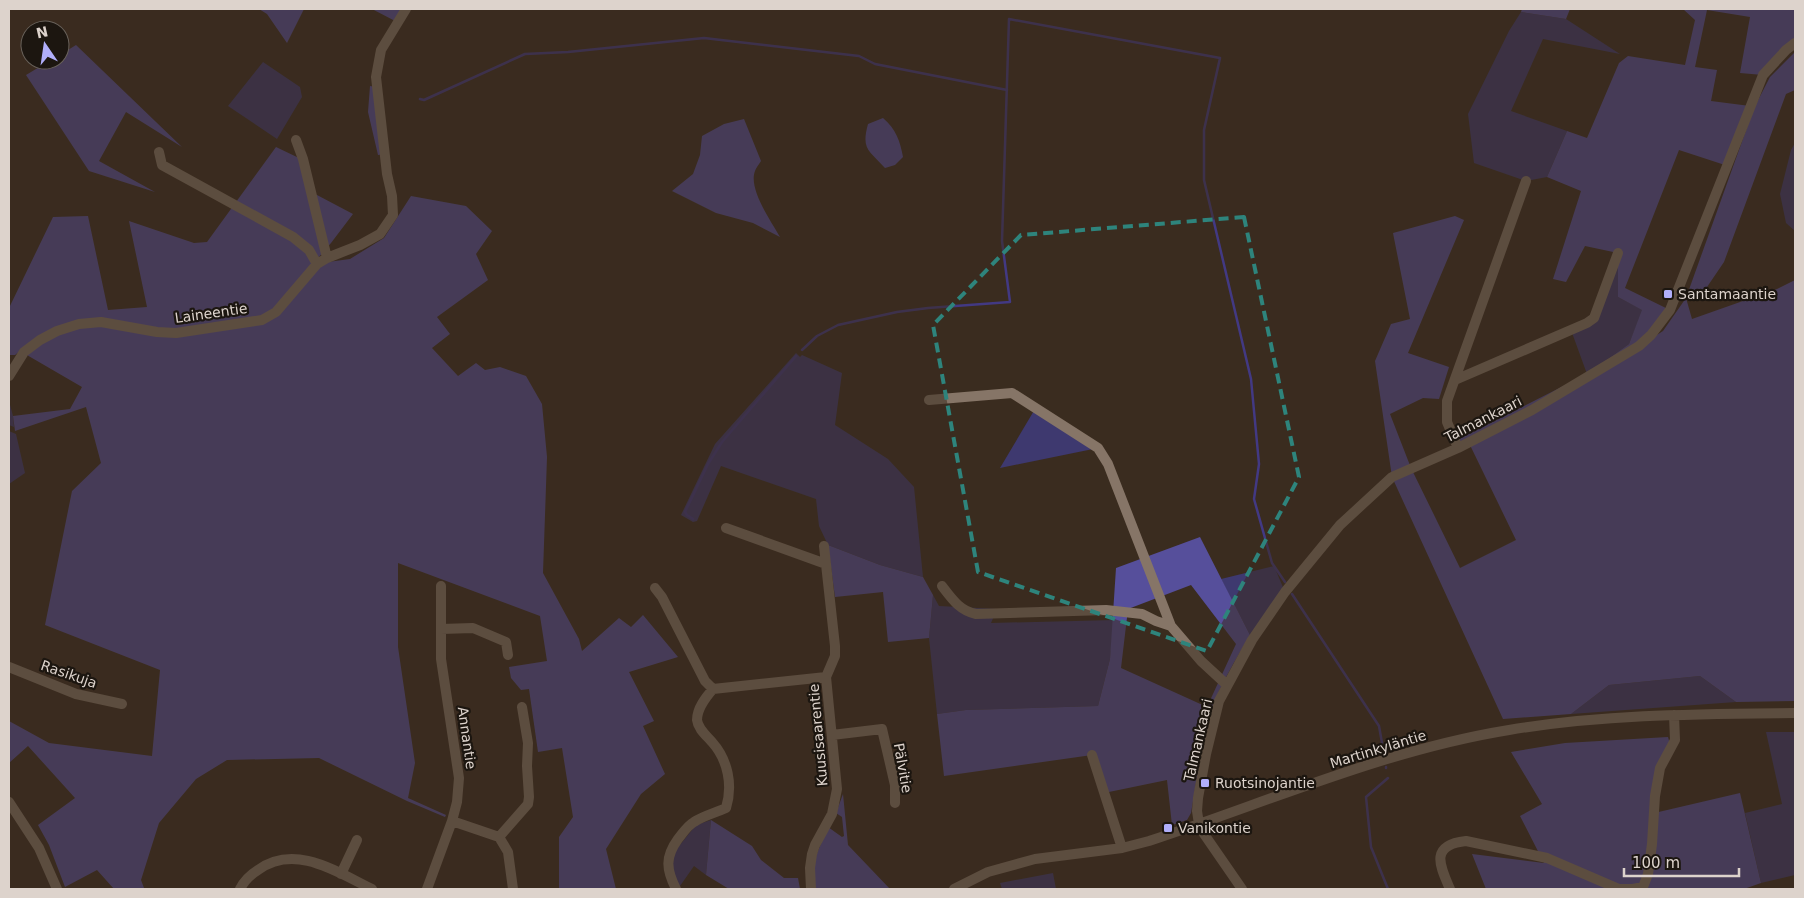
<svg xmlns="http://www.w3.org/2000/svg" width="1804" height="898" viewBox="0 0 1804 898" font-family="'DejaVu Sans',sans-serif">
<style>
.green{fill:#3e396f}
.forest{fill:#564f9b;fill-rule:evenodd}
.lines{fill:none;stroke-linecap:round;stroke-linejoin:round}
.stream{stroke:#423983;stroke-width:2.5}
.minor{stroke:#867567;stroke-width:10}
.marked{fill:none;stroke:#2e847c;stroke-width:4;stroke-dasharray:10 6;stroke-linejoin:round}
.poi-dot{fill:#b0aefa;stroke:#1c1610;stroke-width:2}
.labels{text-anchor:middle;dominant-baseline:central;stroke-width:4.5;stroke-linejoin:round;paint-order:stroke}
.poi-label{font-size:14px;fill:#ddd3cc;stroke:#1c1610;text-anchor:start}
.street-label{font-size:14px;fill:#ddd3cc;stroke:#1c1610}
</style>
<rect width="100%" height="100%" fill="#3a2c1f"/>
<path class="green" d="M1521,12L1566,19L1620,54L1543,39L1511,111L1567,131L1547,177L1526,181L1474,163L1468,114L1509,31Z
M263,62L300,87L302,97L277,139L228,106Z
M1795,143V231L1786,223L1780,194L1791,150Z
M1618,253V297L1643,310L1629,344L1587,374L1571,330L1587,323Z
M796,353L800,357L802,355L842,373L835,425L888,459L914,487L923,577L880,565L828,545L819,526L816,499L721,466L697,521L693,522L681,515L715,444Z
M9,401L13,416L14,427L9,425Z
M1035,409L1098,448L1000,468Z
M9,431L16,434L25,473L9,484Z
M1274,566L1285,592L1250,635L1221,579Z
M933,595L939,606L997,609L991,623L1114,620L1110,659L1098,706L966,710L937,714L929,638Z
M1700,676L1736,702L1571,714L1609,685Z
M1766,732H1795V875L1761,883L1745,813L1782,804Z
M711,820L706,875L694,866L680,886L676,882L672,868L675,851L696,825Z
M1053,873L1056,889H1002L1000,883Z"/>
<path class="forest" d="M259,9H304L287,43L267,14Z
M372,9H406L397,22Z
M1522,9H1570L1566,19L1521,12Z
M1683,9H1795V43L1763,75L1740,73L1750,17L1707,10L1695,67L1717,70L1711,101L1750,106L1728,166L1679,150L1625,288L1670,310L1643,344L1663,331L1686,298L1754,108L1770,77L1795,52V90L1786,94L1724,262L1707,287L1686,298L1692,319L1777,289L1795,280V701L1736,702L1700,676L1609,685L1571,714L1503,719L1392,477L1375,361L1391,324L1410,319L1393,233L1455,216L1464,220L1408,353L1449,367L1439,399L1423,398L1390,414L1411,468L1460,568L1516,540L1469,443L1455,441L1587,374L1629,344L1642,310L1618,297V253L1585,246L1566,282L1553,279L1581,191L1547,177L1567,131L1587,138L1619,63L1628,56L1685,65L1695,20Z
M76,45L182,147L126,112L99,161L155,192L89,171L26,75L51,60H60V55Z
M370,86L376,87L385,154L378,155L368,112Z
M883,118C896,129 900,141 903,157L895,165L885,168C869,150 861,150 868,124Z
M744,119L761,161C759,164 756,168 755,171C748,189 771,221 780,237L753,223L716,213L672,191L693,174L700,155L702,136L724,124Z
M276,147L301,159L308,196L317,195L353,214L331,243L313,264L350,259L384,238L411,196L466,206L492,231L476,254L488,280L437,317L450,334L432,348L458,376L476,363L485,370L500,367L526,376L542,404L547,457L543,573L579,639L582,651L619,618L631,627L643,615L678,657L629,672L654,721L643,726L665,774L641,794L606,849L616,889H559V837L573,817L562,748L538,752L529,689L521,690L511,678L509,667L547,661L540,616L398,563V647L415,763L408,798L446,815L445,817L407,801L319,758L227,760L196,779L159,823L141,880L144,888L114,889L97,870L65,887L49,845L38,825L75,798L28,746L9,763V721L49,743L152,756L160,670L45,625L72,491L101,463L86,407L15,431L13,416L70,409L82,387L20,351L15,355H9V308L53,217L88,216L108,310L147,307L129,221L194,243L207,242Z
M1200,537L1250,635C1240,653 1207,705 1210,723L1199,765L1191,813L1187,820L1172,825L1167,780L1104,793L1092,755L944,776L937,714L966,710L1098,706L1110,659L1116,568ZM1191,585L1236,644L1207,707L1121,668L1128,609Z
M828,545L880,565L923,577L933,595L929,638L888,642L883,592L835,597Z
M1668,737L1670,744L1650,814L1740,793L1761,883L1744,889H1486L1472,854L1544,863L1520,816L1542,804L1511,752L1565,743Z
M843,794L848,845L890,889H815V858L828,827L842,837L844,836L842,817L836,813Z
M711,820L752,846L761,860L784,878H798L800,889H729L706,875Z"/>
<g class="lines">
<path class="stream" d="M420,99L424,100L525,54L568,52L704,38L859,56L875,64L1007,90
M802,350L817,336L838,325L897,312L928,308L1010,302L1002,241L1009,19L1220,58L1204,130V180L1251,379L1259,464L1254,499L1272,563L1285,582
M693,519L687,515L685,512L708,464L722,442L796,356
M1292,594L1379,726L1384,754
M1386,767V768
M1210,829L1221,825
M1388,889L1371,847L1366,797L1388,778"/>
<path class="minor" d="M296,140L303,159L327,258
M159,152L162,165L293,237L309,250L317,264
M9,376L24,352L40,340L57,331L79,324L101,322L157,332L176,333L262,320L276,312L317,264L327,258L360,245L380,234L393,215L392,196L387,174L376,77L381,50L406,9
M1455,380L1587,323L1594,318L1618,253
M929,400L1012,393L1098,448L1108,464L1171,626L1201,661L1227,685
M1458,448L1447,422V401L1526,181
M726,528L826,564
M942,586C952,599 960,611 976,614L1106,610L1142,614L1156,621L1171,626
M655,588L662,597L705,681L713,689L826,677
M441,629L473,628L506,642L508,655
M9,667L76,694L122,704
M832,735L882,729L895,785V803
M1092,755L1122,848
M9,802L39,848L57,889
M452,821L499,837L528,804L529,797L527,766L528,743L522,707
M499,837L508,852L513,889
M341,874L357,840
M240,889C244,881 250,875 258,870C295,843 337,872 372,889
M427,889L452,821L457,802L459,778L441,659V586
M676,889C666,869 665,857 678,839C683,833 687,826 694,822C703,816 715,813 726,808C733,785 728,760 712,742C707,736 698,729 697,720C697,708 706,697 713,689
M811,889L810,868L812,854L815,845L832,814L837,789L826,677L835,656V646L824,546
M954,889L988,872L1035,859L1122,848L1149,841C1268,802 1385,750 1509,730C1604,714 1700,714 1795,713
M1242,889L1204,834L1199,824L1197,811L1198,798L1206,754L1219,701L1252,640L1285,592L1340,525L1392,477L1458,448L1532,410L1639,346L1651,335L1670,310L1763,75L1786,50L1795,43
M1450,889C1440,866 1429,845 1466,841L1547,858L1619,889H1631
M1633,889L1643,887L1648,874L1652,844L1655,796L1660,768L1675,740L1674,715"/>
</g>
<path d="M0 0H1804V898H0ZM1244,217L1299,477L1207,651L978,572L933,325L1021,235Z" fill="#3a2c1f" fill-opacity=".55" fill-rule="evenodd"/>
<path class="marked" d="M1244,217L1299,477L1207,651L978,572L933,325L1021,235Z"/>
<g class="poi-dot">
<rect x="1663" y="289" width="10" height="10" rx="2.5"/>
<rect x="1200" y="778" width="10" height="10" rx="2.5"/>
<rect x="1163" y="823" width="10" height="10" rx="2.5"/>
</g>
<g class="labels">
<g class="poi-label">
<text x="1678" y="294">Santamaantie</text>
<text x="1215" y="783">Ruotsinojantie</text>
<text x="1178" y="828">Vanikontie</text>
</g>
<g class="street-label">
<text transform="translate(211 313) rotate(-8)">Laineentie</text>
<text transform="translate(1483 419) rotate(-27)">Talmankaari</text>
<text transform="translate(69 674) rotate(19)">Rasikuja</text>
<text transform="translate(818 735) rotate(-95)">Kuusisaarentie</text>
<text transform="translate(467 738) rotate(82)">Annantie</text>
<text transform="translate(1198 740) rotate(-77)">Talmankaari</text>
<text transform="translate(1378 749) rotate(-17)">Martinkyläntie</text>
<text transform="translate(903 768) rotate(80)">Pälvitie</text>
</g>
</g>
<rect width="1804" height="898" fill="none" stroke="#ddd3cc" stroke-width="20"/>
<g transform="translate(45 45) rotate(347)"><circle r="24" fill="#1c1610" stroke="#69625b"/>
<path d="M0-4L9 19L0 12L-9 19Z" fill="#b0aefa"/>
<text y="-8" font-size="14" font-weight="bold" text-anchor="middle" fill="#ddd3cc">N</text>
</g>
<path d="M1624 868v8h115v-8" fill="none" stroke="#ddd3cc" stroke-width="2.5"/>
<text x="1632" y="868" font-size="15" fill="#ddd3cc" stroke="#1c1610" stroke-width="4" paint-order="stroke">100 m</text>
</svg>
